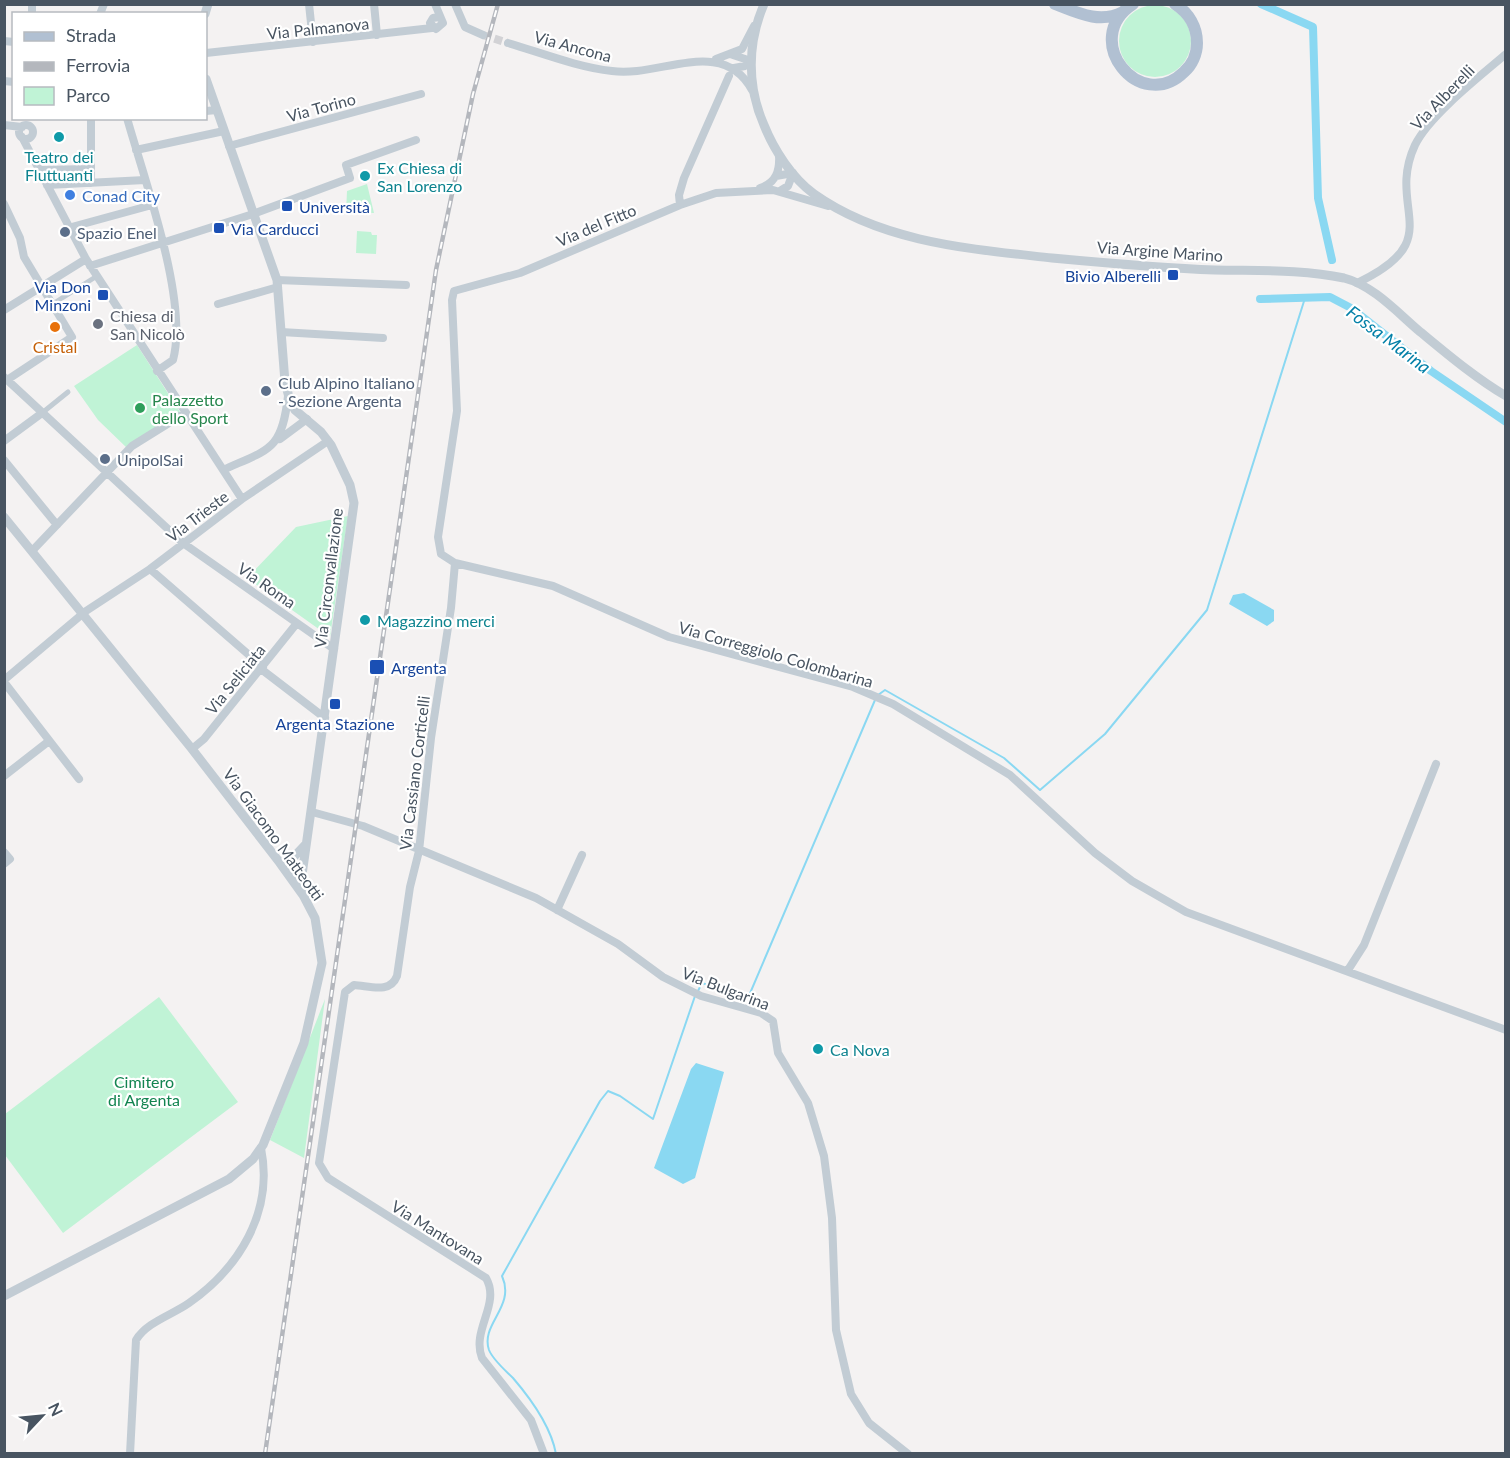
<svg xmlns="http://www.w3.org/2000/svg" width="1510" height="1458" viewBox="0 0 1510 1458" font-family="Lato,sans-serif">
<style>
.green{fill:#c0f3d6}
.water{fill:#8ad8f2}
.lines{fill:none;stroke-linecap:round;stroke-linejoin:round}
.stream{stroke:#8ad8f2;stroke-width:2}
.canal{stroke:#8ad8f2;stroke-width:8}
.minor-tunnel{stroke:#d2d2d5;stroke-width:8;stroke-dasharray:8 4;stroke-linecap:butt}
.pedestrian{stroke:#c2ccd4;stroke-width:5}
.minor{stroke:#c2ccd4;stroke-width:8}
.tertiary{stroke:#c2ccd4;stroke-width:9}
.primary{stroke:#b1c0d2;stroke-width:12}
.rail-casing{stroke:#b4b7bd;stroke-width:4.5}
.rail{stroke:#fff;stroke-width:2;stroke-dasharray:7;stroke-linecap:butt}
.culture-dot{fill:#0f9aa8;stroke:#fff;stroke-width:2}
.shop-dot{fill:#3f7fe0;stroke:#fff;stroke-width:2}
.transit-dot{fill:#1a4fb4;stroke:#fff;stroke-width:2}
.service-dot{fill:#5c6f8a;stroke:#fff;stroke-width:2}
.worship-dot{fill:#6b7280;stroke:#fff;stroke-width:2}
.food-dot{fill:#e8710a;stroke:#fff;stroke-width:2}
.leisure-dot{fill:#2e9e5b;stroke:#fff;stroke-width:2}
.labels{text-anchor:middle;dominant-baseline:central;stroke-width:4.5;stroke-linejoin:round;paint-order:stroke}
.street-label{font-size:16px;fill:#485461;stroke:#fff}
.culture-label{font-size:16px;fill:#0d838f;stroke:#fff;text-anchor:start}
.shop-label{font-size:16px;fill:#366cbe;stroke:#fff;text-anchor:start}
.transit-label{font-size:16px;fill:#164399;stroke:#fff;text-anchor:start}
.service-label{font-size:16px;fill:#4e5e75;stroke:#fff;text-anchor:start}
.worship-label{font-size:16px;fill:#5b616d;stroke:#fff;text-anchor:start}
.food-label{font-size:16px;fill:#c56008;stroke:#fff}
.leisure-label{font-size:16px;fill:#27864d;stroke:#fff;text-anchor:start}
.park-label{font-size:16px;fill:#128450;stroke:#fff}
.water-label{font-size:18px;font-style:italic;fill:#0480a8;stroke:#fff}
</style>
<rect width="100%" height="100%" fill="#f4f2f2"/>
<path class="green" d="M1119 41a36 36 0 1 1 72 0a36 36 0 1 1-72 0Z
M367,184L374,213H346L347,191Z
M357,231L371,232L372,235H377L376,254L356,253Z
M137,345L180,412L127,448L98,420L74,386Z
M348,516L330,637L247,578L296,527Z
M159,997L238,1102L63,1233L5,1155V1114Z
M325,999L304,1158L270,1140Z"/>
<path class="water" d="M1244,593L1274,610V621L1267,626L1229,604L1233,595Z
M696,1063L724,1072L695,1178L683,1184L654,1168L691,1069Z"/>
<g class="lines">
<path class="stream" d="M878,695L885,690L1004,758L1040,790L1105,734L1207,610L1305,298
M698,991L702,983L748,998L875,700
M556,1454C551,1426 531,1399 513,1378C505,1370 493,1360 489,1350C480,1324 516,1307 502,1276L600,1101L608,1091L620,1096L653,1119L695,996"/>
<path class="canal" d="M1261,4L1313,27L1318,198L1332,260
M1260,299L1330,297L1351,308L1431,371L1506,422"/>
<path class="minor-tunnel" d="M483,35L508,43"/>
<path class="pedestrian" d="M51,305L97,276
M42,413L68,392"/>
<path class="minor" d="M32,4V14
M309,4L313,42
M374,4L377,35
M435,4L443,23L436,29L430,23L433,18L439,17
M455,4L465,27L483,35
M100,14L104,4
M4,41L14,42
M508,43C542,53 577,67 612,71C659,78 722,35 752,90
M206,53L432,28
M733,55L751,61L745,66L734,68
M716,59L742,49L754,26
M4,81L14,82
M206,111L217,110
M127,118C144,179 189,301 173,360L157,371
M4,125L22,127
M19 132a7 7 0 1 1 14 0a7 7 0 1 1-14 0Z
M22,137L86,259L242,499
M229,146L421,94
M136,150L224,131
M40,170L91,169
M776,176L793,173L788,186L780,191
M91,183V118
M47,185L145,180
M760,188C776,183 780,171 779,155
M4,204L20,238L24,257L72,337L7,380
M680,205L679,195L684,178L729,76
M828,206L773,190L716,193L680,205L520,273L454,291L452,300L457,411L438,537L441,554L455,563L553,586L669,637L853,687L893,704L1010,775L1095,853L1132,881L1186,912L1506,1030
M68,228L152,205
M90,266L253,214L350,178L346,165L416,140
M277,280L406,285
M1357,283C1450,239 1385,210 1415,145C1429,116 1480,76 1506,54
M218,304L278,287
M4,310L86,259
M281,332L383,338
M4,377L183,543L334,649
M280,439L307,419
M4,441L42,413
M4,460L57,525
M223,470C269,449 282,451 288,396
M32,551L132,446L185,413
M455,563L451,608L431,738L419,851L410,887L397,976C390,994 370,986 354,985L345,992L319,1163L328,1178L486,1278C501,1304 471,1330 482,1358L531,1420L544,1454
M150,569L263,667
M261,669L325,718
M4,680L86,611L150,569L242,499L328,441
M4,682L79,779
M192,749L204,739L297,623
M4,776L49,741
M312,812L363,826L536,898L618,944L663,977L701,996L761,1013L773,1021L778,1053L808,1103L824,1156L832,1218L836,1330L851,1394L869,1423L908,1454
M4,852L10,859L4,864
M557,910L582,855
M1348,970L1364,945L1436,764
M130,1454L136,1340C147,1322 172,1315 189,1303C239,1268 274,1212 261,1148"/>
<path class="tertiary" d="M764,4C747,44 747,86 764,125C774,150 792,178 814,194C883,243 972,249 1052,258C1106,263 1160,268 1215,270C1257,271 1303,269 1344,278C1372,285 1396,311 1418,330C1446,353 1474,377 1506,396
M205,14L208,4
M206,79L277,280L285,382L290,401L295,410L321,432L331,445L350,485L354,503L302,875L303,892
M4,517L192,749L280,863L303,895L315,918L322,963L304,1043L263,1145L253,1159L229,1179L4,1296
M280,863L290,861L306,844"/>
<path class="primary" d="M1055,4C1078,13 1100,24 1123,12
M1133,4C1079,39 1140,115 1184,72C1192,65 1197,54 1197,43C1197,27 1189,13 1175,4"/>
<g class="rail-casing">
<path id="rail" d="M265,1454L436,270L473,94L498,4"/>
</g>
<use href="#rail" class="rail"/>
</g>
<g class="culture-dot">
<circle cx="59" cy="137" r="6"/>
<circle cx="365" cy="176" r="6"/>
<circle cx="365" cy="620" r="6"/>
<circle cx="818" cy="1049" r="6"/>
</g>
<circle class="shop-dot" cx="70" cy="195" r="6"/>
<g class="transit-dot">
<rect x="281" y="200" width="12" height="12" rx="3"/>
<rect x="213" y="222" width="12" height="12" rx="3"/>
<rect x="1167" y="269" width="12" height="12" rx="3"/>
<rect x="97" y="289" width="12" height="12" rx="3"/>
<rect x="369" y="659" width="16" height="16" rx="3"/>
<rect x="329" y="698" width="12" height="12" rx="3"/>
</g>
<g class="service-dot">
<circle cx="65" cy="232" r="6"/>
<circle cx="266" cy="391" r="6"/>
<circle cx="105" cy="459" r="6"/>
</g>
<circle class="worship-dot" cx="98" cy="324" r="6"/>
<circle class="food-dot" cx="55" cy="327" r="6"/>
<circle class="leisure-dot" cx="140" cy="408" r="6"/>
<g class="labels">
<g class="street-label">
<text transform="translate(318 28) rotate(-6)">Via Palmanova</text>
<text transform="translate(573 46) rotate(15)">Via Ancona</text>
<text transform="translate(1442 97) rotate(-46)">Via Alberelli</text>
<text transform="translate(321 107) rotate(-15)">Via Torino</text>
<text transform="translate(596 225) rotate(-23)">Via del Fitto</text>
<text transform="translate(1160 251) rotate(4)">Via Argine Marino</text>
<text transform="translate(197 516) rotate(-37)">Via Trieste</text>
<text transform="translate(328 578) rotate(-83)">Via Circonvallazione</text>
<text transform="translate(267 585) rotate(35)">Via Roma</text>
<text transform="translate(776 654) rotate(16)">Via Correggiolo Colombarina</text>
<text transform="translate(235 679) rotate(-51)">Via Seliciata</text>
<text transform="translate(414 773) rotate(-83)">Via Cassiano Corticelli</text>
<text transform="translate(274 834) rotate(54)">Via Giacomo Matteotti</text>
<text transform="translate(726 988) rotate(21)">Via Bulgarina</text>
<text transform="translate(438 1232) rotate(32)">Via Mantovana</text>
</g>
<g class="culture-label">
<text x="59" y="156" text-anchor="middle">Teatro dei<tspan x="59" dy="18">Fluttuanti</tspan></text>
<text x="377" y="167">Ex Chiesa di<tspan x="377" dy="18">San Lorenzo</tspan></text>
<text x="377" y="620">Magazzino merci</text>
<text x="830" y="1049">Ca Nova</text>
</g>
<g class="shop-label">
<text x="82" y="195">Conad City</text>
</g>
<g class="transit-label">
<text x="299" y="206">Università</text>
<text x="231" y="228">Via Carducci</text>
<text x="1161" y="275" text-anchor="end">Bivio Alberelli</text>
<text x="91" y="286" text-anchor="end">Via Don<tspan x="91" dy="18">Minzoni</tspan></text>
<text x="391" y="667">Argenta</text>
<text x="335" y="723" text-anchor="middle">Argenta Stazione</text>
</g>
<g class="service-label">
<text x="77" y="232">Spazio Enel</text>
<text x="278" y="382">Club Alpino Italiano<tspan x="278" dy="18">- Sezione Argenta</tspan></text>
<text x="117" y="459">UnipolSai</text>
</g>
<g class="worship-label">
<text x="110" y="315">Chiesa di<tspan x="110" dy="18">San Nicolò</tspan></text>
</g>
<g class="food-label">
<text x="55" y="346">Cristal</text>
</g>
<g class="leisure-label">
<text x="152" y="399">Palazzetto<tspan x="152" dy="18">dello Sport</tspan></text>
</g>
<g class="park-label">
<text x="144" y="1081">Cimitero<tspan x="144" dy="18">di Argenta</tspan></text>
</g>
<g class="water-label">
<text transform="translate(1389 339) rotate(37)">Fossa Marina</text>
</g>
</g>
<rect width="1510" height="1458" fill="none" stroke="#485461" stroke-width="12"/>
<rect x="12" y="12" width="195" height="108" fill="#ffffff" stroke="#b6bbc0" stroke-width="1.5"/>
<rect x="24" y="32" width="30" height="9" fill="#b1c0d2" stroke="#b6bbc0" stroke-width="1.5"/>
<text x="66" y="42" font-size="18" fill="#485461">Strada</text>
<rect x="24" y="62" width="30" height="9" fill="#b4b7bd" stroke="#b6bbc0" stroke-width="1.5"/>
<text x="66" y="72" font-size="18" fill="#485461">Ferrovia</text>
<rect x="24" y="87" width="30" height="18" fill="#c0f3d6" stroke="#b6bbc0" stroke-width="1.5"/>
<text x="66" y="102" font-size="18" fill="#485461">Parco</text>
<g transform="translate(42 1416) rotate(64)" stroke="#ffffff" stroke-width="4.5" paint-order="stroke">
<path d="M0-4.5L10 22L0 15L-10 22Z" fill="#485461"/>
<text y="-9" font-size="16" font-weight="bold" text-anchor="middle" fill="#485461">N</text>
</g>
</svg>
